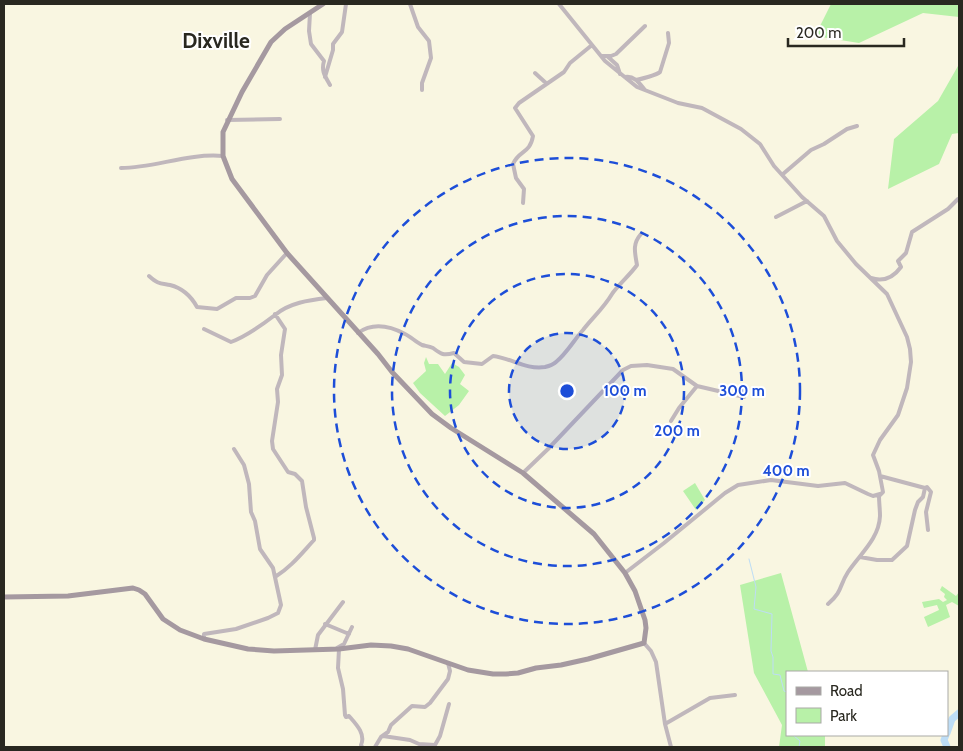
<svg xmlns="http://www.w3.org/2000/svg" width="963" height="751" viewBox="0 0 963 751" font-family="Cabin,sans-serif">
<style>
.green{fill:#b8f1a8}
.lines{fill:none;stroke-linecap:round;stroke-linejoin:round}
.stream{stroke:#bdddf6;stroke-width:1}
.river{stroke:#bdddf6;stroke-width:7}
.minor{stroke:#c0b7bc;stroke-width:4}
.secondary{stroke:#a599a0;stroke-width:5}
.ring{fill:none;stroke:#1d4ed8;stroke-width:2.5;stroke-dasharray:9 6}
.labels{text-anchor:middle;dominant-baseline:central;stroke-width:4;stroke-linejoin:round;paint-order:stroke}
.district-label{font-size:21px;font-weight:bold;fill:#292820;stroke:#fff}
.centre{fill:#1d4ed8;stroke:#fff;stroke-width:2.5}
.ring-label{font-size:15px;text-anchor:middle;font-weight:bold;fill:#1d4ed8;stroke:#fff;stroke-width:4;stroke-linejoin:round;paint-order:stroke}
</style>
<rect width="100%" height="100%" fill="#f9f6e1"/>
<path class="green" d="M831,4H959V17L923,13L859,43L815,36Z
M958,66H959V133L952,134L939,164L888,189L894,139L938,101Z
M426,357L429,364H438L445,374L452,363L459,367L465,375L460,384L469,391L459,405L445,416L420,393L413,383L426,371L424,363Z
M695,483L705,500L696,510L683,491Z
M781,573L808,672H787V735H825V747H779L782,725L754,673L740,585Z
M942,586L956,596L959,592V606L952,602L946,605L950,617L928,627L924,617L939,610L937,605L924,608L922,602L939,599L943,602L947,600L944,597L945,594L940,590Z"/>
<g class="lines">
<path class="stream" d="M749,559L756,587L754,609L772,614L771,651L773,657V674L780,675L784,691L787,692
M793,735L800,741L799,747"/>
<path class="river" d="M947,733L952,719L959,713
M946,735L944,740L947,747"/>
<path class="minor" d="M410,4L418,27L429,41L431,58L422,83V90
M559,4L605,61L637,87L678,103L702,108L741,129L760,144L774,166L802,197L824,216L837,241L856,264L887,294L907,337L910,349L911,362L907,388L898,415L880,440L873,455L879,471L883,492L879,496C879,503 880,509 880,516C879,539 860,554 848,572C839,586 843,591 828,604
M310,13L309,31L311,44L324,61C321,71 325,76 330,85
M601,56H611L616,54L645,26
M607,56L617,65L620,74
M535,73L547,84
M325,77L333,50V44L342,32L346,4
M625,77C634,75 640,84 645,90
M636,80C641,79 657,75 660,72L669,43L668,33
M227,120L280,119
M121,168C155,168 187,153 223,156
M783,174L811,150L824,144L847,129L857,126
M523,203L524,189L516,178L513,164C519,150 530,154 533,136L515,108L519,103L564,72L570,63L592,45
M776,217L807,201
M149,276C158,284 159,283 170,285C182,288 191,296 197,307L217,309L236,298H250L255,296L267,275L287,253
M871,278C883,282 893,278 901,267L898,261L906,253L912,232L948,209L958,199
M275,314L285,329L281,355L282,375L277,389L278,402L272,441L273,449L288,472L295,474L302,481L306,507L314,538V540C301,554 291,567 275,577
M204,329L231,342C247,336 262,325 275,315C289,303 309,300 327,298
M358,333C373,322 390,326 405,334C411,337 416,342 422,345C425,346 429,346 433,348C441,354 443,356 454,353L464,362L482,364L493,356C511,358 526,370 545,367C549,366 553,365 556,362C567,353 574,340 583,330C593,317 603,309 612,294C617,286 630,275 637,265C635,253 632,244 641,234
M671,421L679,408L697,386
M523,473L548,449L623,370L631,366L647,365L673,369L697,386L744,397
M880,476L925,488
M860,557L877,560H892L907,546L915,510L918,502L923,497L925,488L927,487L931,492L926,512L928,530
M625,573L664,543L725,493L738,485L771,480L818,486L845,483L868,494L873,496L880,494
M325,624L349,634
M204,639V634L236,629L268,618L278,613L281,605L273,568L260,549L255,521L251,512L249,484L244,465L234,449
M644,643L651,651L656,662L665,724L671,747
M337,648L344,644L352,627
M339,649L338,668L343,689L345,715L346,717L349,716C356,724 366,734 361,745L362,747
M315,650L318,635L343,602
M665,724L710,698L735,695
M383,736L410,740L419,744L435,745L440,736L449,704
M375,747L381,737L388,732L391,725L412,706L425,707L430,703L448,679L450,671L448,663"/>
<path class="secondary" d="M4,597L68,596L133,588L139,590L145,594L163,619L180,630L204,639L248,649L274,651L339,649L371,645L391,646L408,649L468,670L493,674H506L518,673L536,668L561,665L588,659L644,643L646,628L645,620L635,591L625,573L594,534L523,473L451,428L432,414L392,372L378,354L287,253L232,179L223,156V132L242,92L271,42L285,29L323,4"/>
</g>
<circle cx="567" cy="391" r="58" fill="#1d4ed8" fill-opacity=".12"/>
<g class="ring">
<circle cx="567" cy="391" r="58"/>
<circle cx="567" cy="391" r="117"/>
<circle cx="567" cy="391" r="175"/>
<circle cx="567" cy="391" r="233"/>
</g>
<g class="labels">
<g class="district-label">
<text x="216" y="40">Dixville</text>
</g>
</g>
<circle cx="567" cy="391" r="8" class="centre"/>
<g class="ring-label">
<text x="625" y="396">100 m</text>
<text x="742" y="396">300 m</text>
<text x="677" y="436">200 m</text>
<text x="786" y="476">400 m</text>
</g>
<rect width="963" height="751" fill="none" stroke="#292820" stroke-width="10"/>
<rect x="786" y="671" width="162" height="65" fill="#ffffff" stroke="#a9a9a6"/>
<rect x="796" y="687" width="25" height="8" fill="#a599a0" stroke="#a9a9a6"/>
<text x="830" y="696" font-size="15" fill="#292820">Road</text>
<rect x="796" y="708" width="25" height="15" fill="#b8f1a8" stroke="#a9a9a6"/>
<text x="830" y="721" font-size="15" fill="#292820">Park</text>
<path d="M788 38v8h116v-8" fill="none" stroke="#292820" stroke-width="2.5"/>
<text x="796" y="38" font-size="15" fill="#292820" stroke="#ffffff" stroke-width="4" paint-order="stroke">200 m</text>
</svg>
